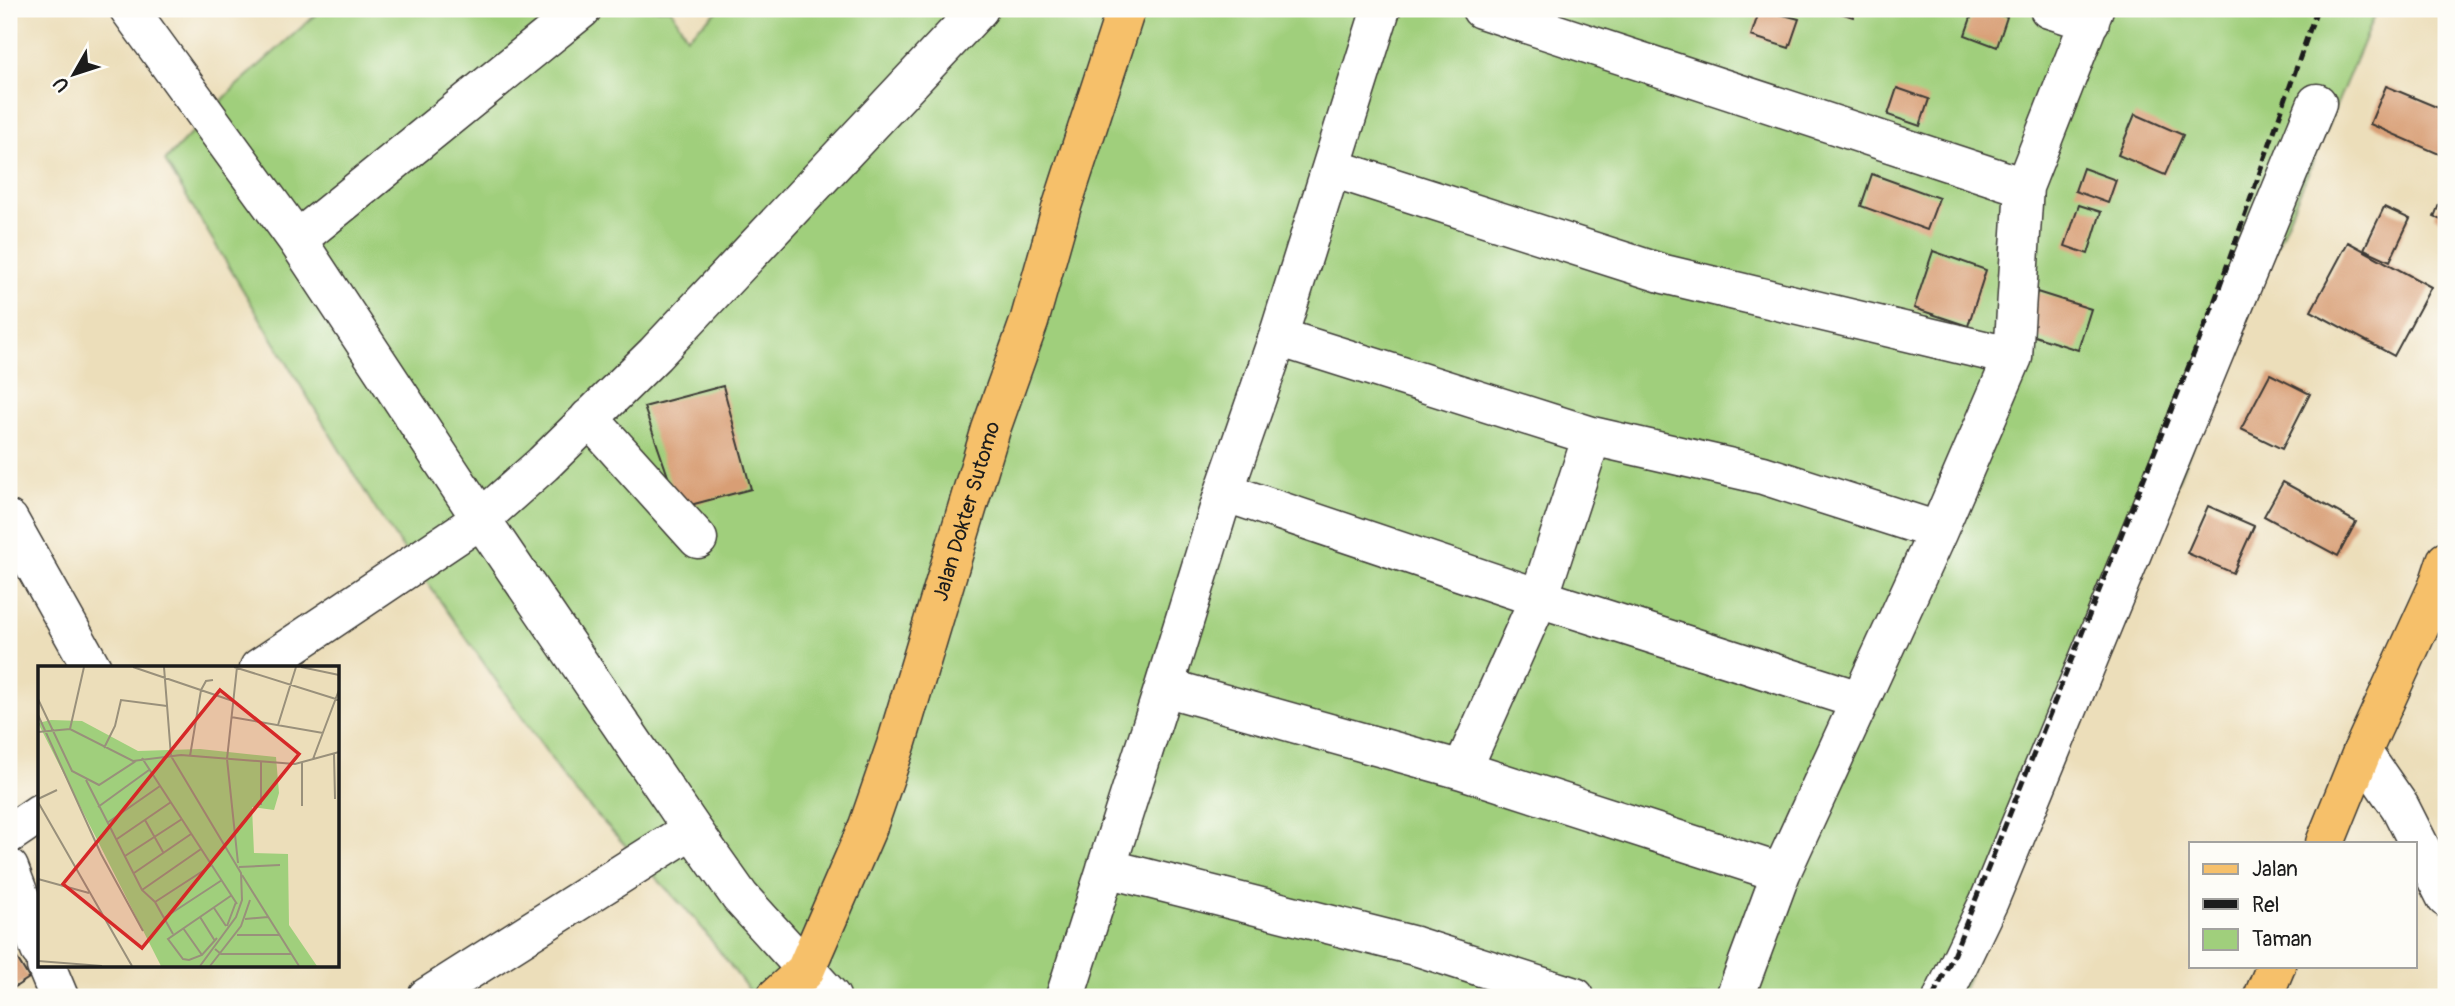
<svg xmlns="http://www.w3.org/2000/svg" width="2455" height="1006" viewBox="0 0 2455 1006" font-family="Pangolin,sans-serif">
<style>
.green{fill:#a0cf7c;stroke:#5e764c;stroke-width:2}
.building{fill:#d89e75}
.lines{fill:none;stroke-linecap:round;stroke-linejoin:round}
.minor-casing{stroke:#3b3934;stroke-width:41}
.major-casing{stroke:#3b3934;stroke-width:41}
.minor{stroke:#fff;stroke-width:38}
.major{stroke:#f6c06b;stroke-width:38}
.rail{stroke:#1c1c1c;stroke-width:5;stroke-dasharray:10 5;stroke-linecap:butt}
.labels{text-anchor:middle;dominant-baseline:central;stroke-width:7;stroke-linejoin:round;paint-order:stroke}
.street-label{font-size:21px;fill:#1c1c1c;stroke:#fdfcf7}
.inset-road{fill:none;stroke:#99907b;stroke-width:2}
.view{fill:#d62828;fill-opacity:0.15;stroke:#d62828;stroke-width:3.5}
.inset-edge{fill:none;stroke:#1c1c1c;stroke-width:3.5}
</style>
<rect width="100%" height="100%" fill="#fdfcf7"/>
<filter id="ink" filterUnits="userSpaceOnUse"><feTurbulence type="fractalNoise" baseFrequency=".0143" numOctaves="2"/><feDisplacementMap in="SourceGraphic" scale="14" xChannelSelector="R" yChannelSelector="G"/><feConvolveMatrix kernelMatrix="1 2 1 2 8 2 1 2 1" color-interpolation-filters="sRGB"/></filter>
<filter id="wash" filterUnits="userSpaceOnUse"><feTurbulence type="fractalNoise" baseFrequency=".00686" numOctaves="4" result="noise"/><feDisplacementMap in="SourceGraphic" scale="28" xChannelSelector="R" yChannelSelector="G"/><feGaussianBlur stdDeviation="1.57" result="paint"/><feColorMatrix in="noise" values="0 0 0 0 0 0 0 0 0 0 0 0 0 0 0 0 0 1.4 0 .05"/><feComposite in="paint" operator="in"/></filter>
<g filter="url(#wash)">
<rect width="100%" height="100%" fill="#ecdeba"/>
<path class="green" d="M322,9H671L687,37L720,9H2377L1960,997H754L695,919L574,791L376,510L165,161L235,87Z"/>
<g id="blocks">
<path class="building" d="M1760,9L1799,19L1789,48L1751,36Z
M1828,9H1855L1853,17Z
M1974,9H1983L2007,17L1997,47L1965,35Z
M2386,86L2446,111V157L2370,124Z
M1897,88L1929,99L1920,126L1888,115Z
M2135,114L2183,135L2165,175L2118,155Z
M2083,168L2116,180L2108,203L2075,191Z
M1872,174L1939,198L1927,230L1861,206Z
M2446,187V222L2434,217Z
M2079,205L2101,212L2088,254L2065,246Z
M2384,207L2410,219L2390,261L2364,249Z
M2348,242L2431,287L2394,356L2311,311Z
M1933,251L1986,270L1968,326L1914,308Z
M2037,292L2091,309L2078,350L2025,333Z
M2270,374L2310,394L2282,449L2241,429Z
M723,386L751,489L679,508L644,407Z
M2283,482L2356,522L2338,556L2264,516Z
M2208,506L2254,526L2233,573L2187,553Z
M9,945L29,978L9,991Z"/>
</g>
</g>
<g filter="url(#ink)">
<use href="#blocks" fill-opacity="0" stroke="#3b3934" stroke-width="2"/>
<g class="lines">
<g class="minor-casing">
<path id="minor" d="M129,9L297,240L481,519L692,829L740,897L831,997
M1481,9L2024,187
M2049,9L2090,22
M1332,168L1664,274L2013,357
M297,240L582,9
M1278,337L1592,436L1763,475L1938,531
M589,418L698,539
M1224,492L1539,598L1859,700
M9,520L92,668
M259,668L481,519L543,464L655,354L979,9
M1164,687L1462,770L1781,873
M2362,752L2400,807L2446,898
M1462,770L1539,598L1592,436
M9,834L40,813
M9,868L40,950
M1106,868L1415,946L1575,997
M46,966L59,997
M427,997L692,829
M1065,997L1164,687L1224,492L1278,337L1381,9
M1735,997L1781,873L1938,531L2013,357L2024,187L2094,9
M1943,997L1989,901L2317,103"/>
</g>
<g class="major-casing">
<g id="major">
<path d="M2325,843L2362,752L2437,588L2446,561"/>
<path id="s1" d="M776,997L805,971L868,826L896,745L991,429L1029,322L1061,209L1126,9"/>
<path d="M2263,997L2276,966"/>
</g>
</g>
<use href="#minor" class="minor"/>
<use href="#major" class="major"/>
<path class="rail" d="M1933,997L1953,956L2214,303L2317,9"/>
</g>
</g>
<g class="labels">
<g class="street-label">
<text stroke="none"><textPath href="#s1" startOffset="527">Jalan Dokter Sutomo</textPath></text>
</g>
</g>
<g transform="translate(38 666)">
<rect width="301" height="301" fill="#ecdeba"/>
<path d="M13,54L44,55L100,85L162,83L238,91L241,127L236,144L214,141L216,187L250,188L251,259L279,300H123L0,57Z" fill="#a0cf7c"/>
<path class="inset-road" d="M95,1L195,35M126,1L133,90L203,207L204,234L198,251L162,300M196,1L301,34M199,1L189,93L200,197M263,1L301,9M0,33L34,105L61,119L98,95M0,49L63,188L105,265M193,51L285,67M240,59L258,1M32,63L46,1M0,66L32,63L95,95L143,89L257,98L301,86M66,82L77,60L83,34L129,40M296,88L297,133M152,90L163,24L168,15L175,14M104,92L199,238M275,93L301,24M223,96V139M48,114L104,224L117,236L135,268M0,133L19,124M0,136L94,300M264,140V97M60,141L111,104M107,154L125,186M69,157L122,120M79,173L133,136M87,190L144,153M201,201L242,199M96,207L153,168M204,209L261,300M0,213L51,227M104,224L163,183M117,236L174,199M176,242L188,260M162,251L177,275M126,252L184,214M207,253L230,251M189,260L198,236M145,262L164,289M199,269H242M179,272L164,289L151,294L145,293L130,273L194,229M177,283L183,288H253M0,295L64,300M172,300L203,260L212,234"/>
<path class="view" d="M182,24L261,88L104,282L25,218Z"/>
<rect width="301" height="301" class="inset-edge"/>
</g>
<rect width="2455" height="1006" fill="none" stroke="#fdfcf7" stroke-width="35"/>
<rect x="2189" y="842" width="228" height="126" fill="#fdfcf7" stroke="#a3a29f" stroke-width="2"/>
<rect x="2203" y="864" width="35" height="10" fill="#f6c06b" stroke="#a3a29f" stroke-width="2"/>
<text x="2252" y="876" font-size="21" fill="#1c1c1c">Jalan</text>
<rect x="2203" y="899" width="35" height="10" fill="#1c1c1c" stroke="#a3a29f" stroke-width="2"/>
<text x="2252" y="912" font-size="21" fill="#1c1c1c">Rel</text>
<rect x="2203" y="929" width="35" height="21" fill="#a0cf7c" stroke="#a3a29f" stroke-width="2"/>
<text x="2252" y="946" font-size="21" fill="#1c1c1c">Taman</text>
<g transform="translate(74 74) rotate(231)" stroke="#fdfcf7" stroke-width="5" paint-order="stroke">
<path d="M0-5L12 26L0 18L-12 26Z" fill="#1c1c1c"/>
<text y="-10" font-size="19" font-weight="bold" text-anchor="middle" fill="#1c1c1c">U</text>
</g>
</svg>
